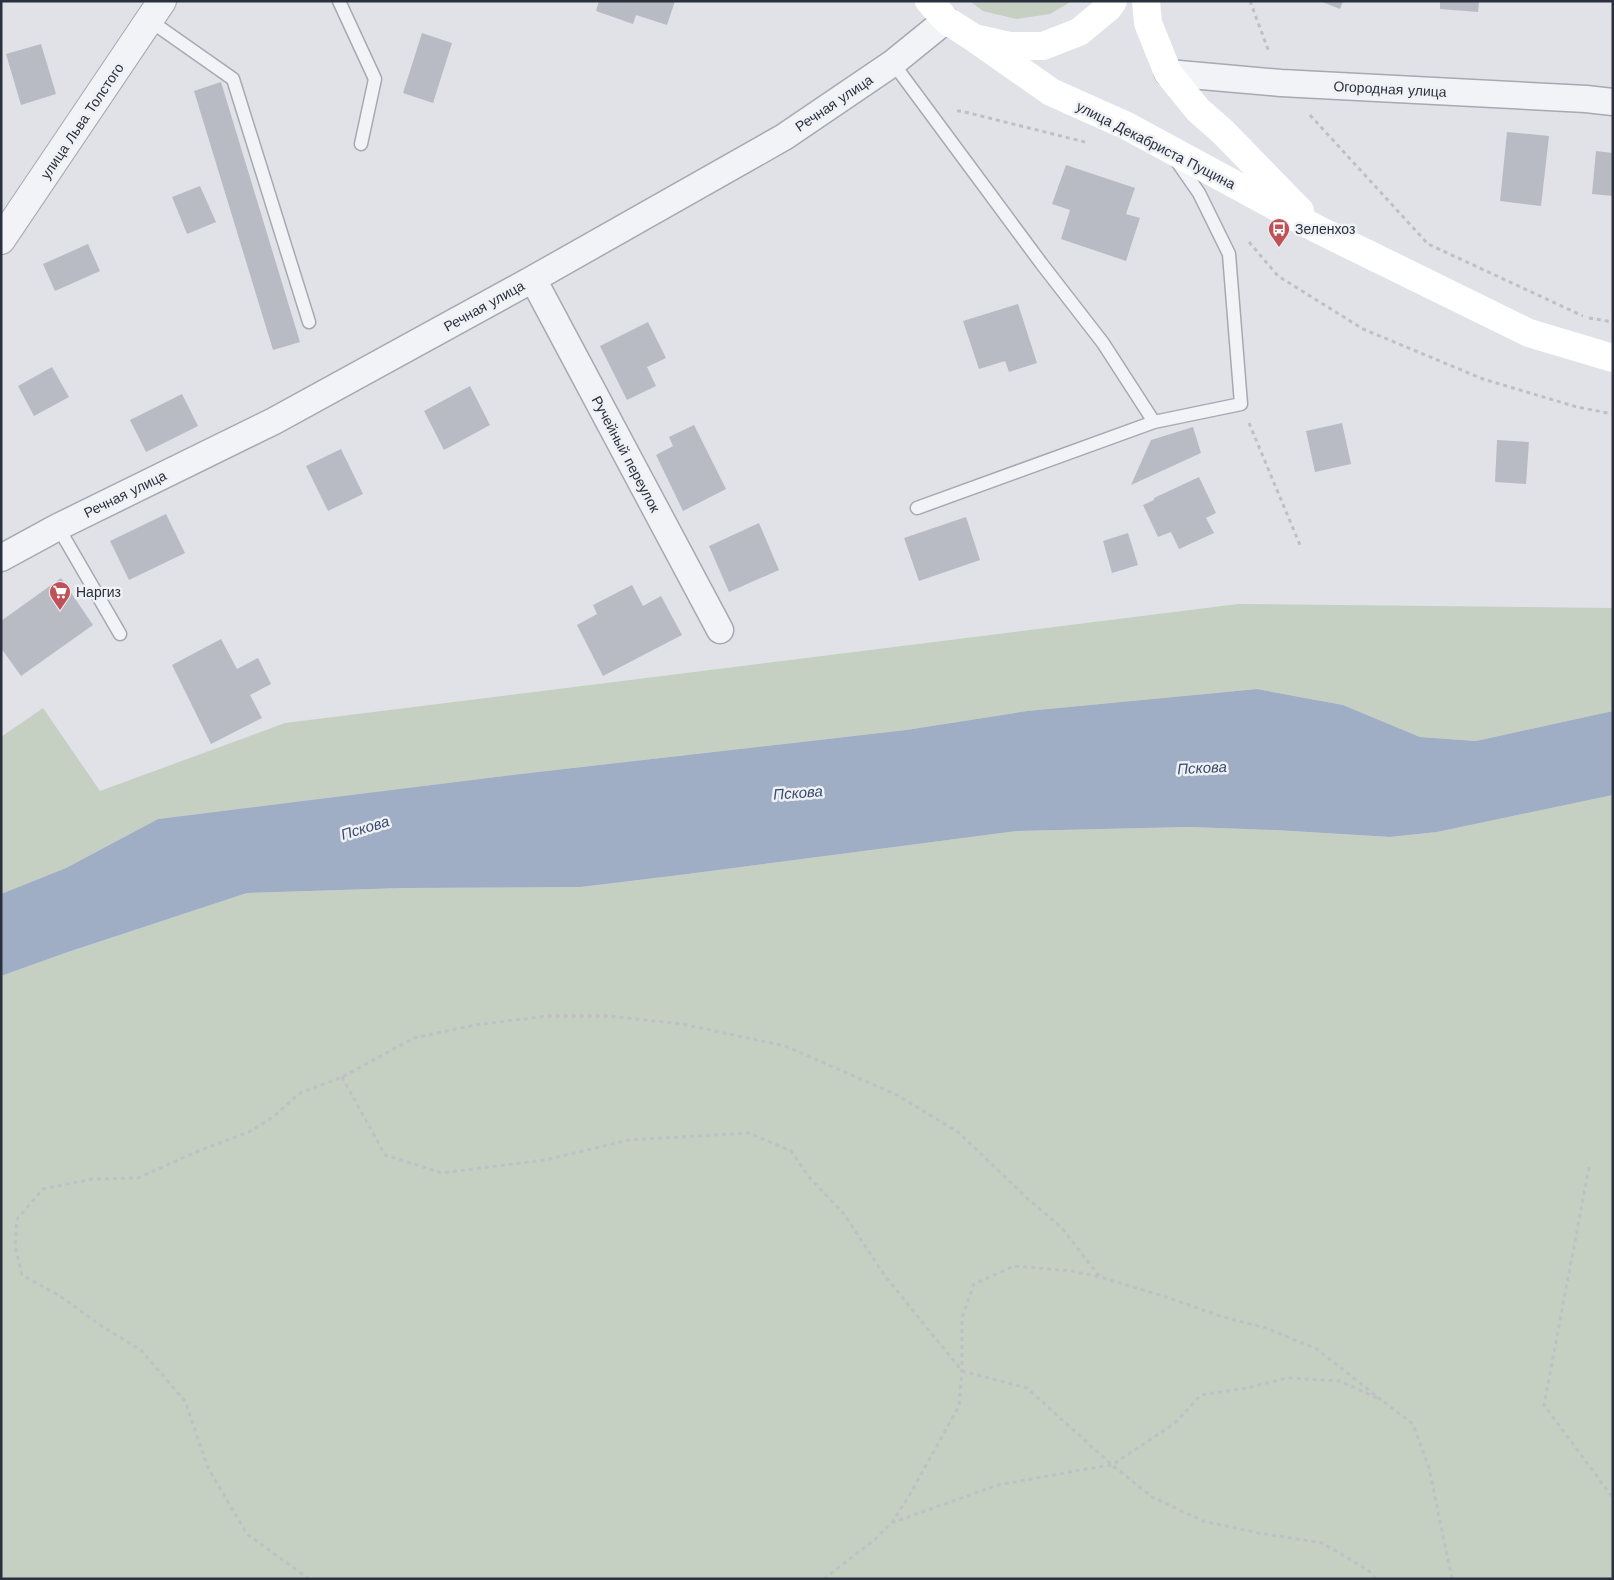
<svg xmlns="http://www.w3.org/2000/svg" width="1614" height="1580" viewBox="0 0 1614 1580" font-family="'Work Sans',sans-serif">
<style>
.green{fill:#c5d0c2}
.water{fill:#9faec4}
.building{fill:#b8bbc4}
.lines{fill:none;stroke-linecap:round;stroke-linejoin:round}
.service-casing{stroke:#a6a9b1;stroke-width:15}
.minor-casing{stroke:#a6a9b1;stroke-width:29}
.tertiary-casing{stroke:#a6a9b1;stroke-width:30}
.path{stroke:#bec0c6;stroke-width:3;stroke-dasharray:4 4;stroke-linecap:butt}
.service{stroke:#f2f3f6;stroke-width:12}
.minor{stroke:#f2f3f6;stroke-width:26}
.tertiary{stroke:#f2f3f6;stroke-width:28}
.secondary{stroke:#fff;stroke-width:28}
.labels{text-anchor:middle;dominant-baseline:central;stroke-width:5;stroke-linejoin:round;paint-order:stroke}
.street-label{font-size:14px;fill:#2a303d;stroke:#eff1f5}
.poi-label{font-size:14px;fill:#2a303d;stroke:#eff1f5;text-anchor:start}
.water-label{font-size:15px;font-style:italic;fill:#394c6d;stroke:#eff1f5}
</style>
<rect width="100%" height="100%" fill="#e0e2e7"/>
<path class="green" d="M970,1H1072L1050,14L1016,19L983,11Z
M1238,604L1613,608V711L1476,741L1420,737L1343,705L1257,689L1027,711L906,730L529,773L158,819L66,868L1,894V737L43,708L100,791L285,723Z
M1613,795V1579H1V976L68,952L247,893L404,888L581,887L688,874L1017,831L1189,827L1275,830L1390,837L1437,832Z"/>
<path class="water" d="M1257,689L1343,705L1420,737L1476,741L1613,711V795L1437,832L1390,837L1275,830L1189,827L1017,831L688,874L581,887L404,888L247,893L68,952L1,976V894L66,868L158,819L529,773L906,730L1027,711Z"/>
<path class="building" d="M599,1H675L667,25L636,15L633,24L596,11Z
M1320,1H1343L1340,9Z
M1440,1H1479L1478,12L1440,9Z
M422,33L452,43L433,103L403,93Z
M41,44L56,94L21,105L6,54Z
M221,82L300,342L273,350L194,91Z
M1507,132L1549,136L1541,206L1500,201Z
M1596,151L1613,153V196L1592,194Z
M1066,165L1135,188L1126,214L1140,218L1126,261L1061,239L1070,210L1052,204Z
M200,186L216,222L187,234L172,197Z
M88,244L100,271L55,291L43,264Z
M1018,304L1037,363L1009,372L1005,361L979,369L963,321Z
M648,322L666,358L647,367L656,386L627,400L600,346Z
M52,367L69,397L34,416L18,386Z
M470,386L490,425L444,450L424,411Z
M182,394L198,426L146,452L130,420Z
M1342,423L1351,464L1315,472L1306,431Z
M694,425L726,489L683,511L656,455L673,446L669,437Z
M1193,427L1201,453L1131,485L1151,440Z
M1497,440L1529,442L1526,484L1495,482Z
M341,449L363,494L328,511L306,466Z
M1199,477L1216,513L1206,518L1214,533L1179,549L1171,532L1158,537L1143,505L1154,500V498Z
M166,514L185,553L129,580L110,541Z
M966,517L980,560L919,581L904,538Z
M759,523L779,570L729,592L709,546Z
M1128,533L1138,565L1112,573L1103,541Z
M61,578L93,625L21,676L1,648V621Z
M632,585L643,606L661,596L682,635L603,676L577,625L597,614L593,605Z
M221,639L237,669L258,658L271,684L250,695L262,718L211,744L172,665Z"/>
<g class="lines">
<g class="service-casing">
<path id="service" d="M339,1L375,79L361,144
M149,20L233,79L309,322
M893,63L1041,263L1103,343L1154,422
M917,508L1154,422L1241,404L1229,254L1199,193L1176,160
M58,527L120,634"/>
</g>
<g class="minor-casing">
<path id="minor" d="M1168,73L1281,83L1586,99L1613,102
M533,279L720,630
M1,558L58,527L274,421L533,279L784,137L893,63L946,20"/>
</g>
<g class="tertiary-casing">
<path id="tertiary" d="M1,240L162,1"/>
</g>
<path class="path" d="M1250,1L1269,52
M957,111H961L1085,142
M1310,115L1428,244L1583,316
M1249,242L1278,276L1363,329L1483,379L1577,407L1613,414
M1589,318L1613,322
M1249,423L1300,545
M342,1077L385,1155L442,1173L545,1160L629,1140L749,1133L791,1151L809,1177L844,1214L885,1276L962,1371L1027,1388L1112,1465L1152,1497L1203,1521L1259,1533L1322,1543L1368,1570L1376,1579
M1589,1167L1544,1405L1613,1498
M1384,1402L1413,1424L1429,1468L1452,1579
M892,1523L909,1496L959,1406L962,1371V1318L974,1284L1014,1266L1072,1271L1099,1277
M309,1579L247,1534L208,1468L185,1401L141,1350L100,1325L60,1296L22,1275L15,1246L17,1219L43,1189L92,1179L138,1178L198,1151L249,1132L273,1117L300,1093L342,1077L414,1038L475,1025L547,1016H609L682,1024L785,1046L897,1095L958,1132L1028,1199L1061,1227L1100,1277L1163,1296L1223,1317L1266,1328L1317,1349L1384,1402
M824,1579L873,1541L891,1523L998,1485L1086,1469L1112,1465L1175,1423L1201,1395L1247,1388L1287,1378L1340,1381L1379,1399"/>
<use href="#service" class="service"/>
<use href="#minor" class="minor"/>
<use href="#tertiary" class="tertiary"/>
<path class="secondary" d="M929,1L946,20L974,38L1009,46H1043L1079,32L1108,8L1113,1
M1146,1L1148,23L1168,73L1198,110L1222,131L1300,211
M974,38L1051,92L1127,126L1317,229L1529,333L1613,358"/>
</g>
<defs>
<g id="bus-pin" transform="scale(1.125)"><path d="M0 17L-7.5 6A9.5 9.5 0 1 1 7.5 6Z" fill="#bf5259" stroke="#eff1f5"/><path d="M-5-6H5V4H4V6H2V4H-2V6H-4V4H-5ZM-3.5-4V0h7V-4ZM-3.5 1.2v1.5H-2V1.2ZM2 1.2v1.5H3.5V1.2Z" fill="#fff"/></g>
<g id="supermarket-pin" transform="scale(1.125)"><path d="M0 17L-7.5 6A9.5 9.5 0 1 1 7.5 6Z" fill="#bf5259" stroke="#eff1f5"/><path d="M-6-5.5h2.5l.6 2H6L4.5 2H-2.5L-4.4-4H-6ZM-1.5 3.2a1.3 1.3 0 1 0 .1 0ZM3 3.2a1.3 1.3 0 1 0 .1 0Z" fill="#fff"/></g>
</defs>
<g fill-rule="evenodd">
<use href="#bus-pin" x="1279" y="229"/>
<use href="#supermarket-pin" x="60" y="592"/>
</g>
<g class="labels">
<g class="street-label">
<text transform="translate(1390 89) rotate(3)">Огородная улица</text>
<text transform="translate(834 103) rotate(-34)">Речная улица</text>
<text transform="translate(82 121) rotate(-56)">улица Льва Толстого</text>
<text transform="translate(1156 145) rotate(27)">улица Декабриста Пущина</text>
<text transform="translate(484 306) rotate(-29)">Речная улица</text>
<text transform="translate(626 454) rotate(62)">Ручейный переулок</text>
<text transform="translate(125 494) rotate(-26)">Речная улица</text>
</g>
<g class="poi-label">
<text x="1295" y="229">Зеленхоз</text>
<text x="76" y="592">Наргиз</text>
</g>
<g class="water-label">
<text transform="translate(1202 768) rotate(-3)">Пскова</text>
<text transform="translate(798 793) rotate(-4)">Пскова</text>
<text transform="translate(365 828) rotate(-17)">Пскова</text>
</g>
</g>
<rect width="1614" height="1580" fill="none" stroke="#2a303d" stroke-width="5"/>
</svg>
